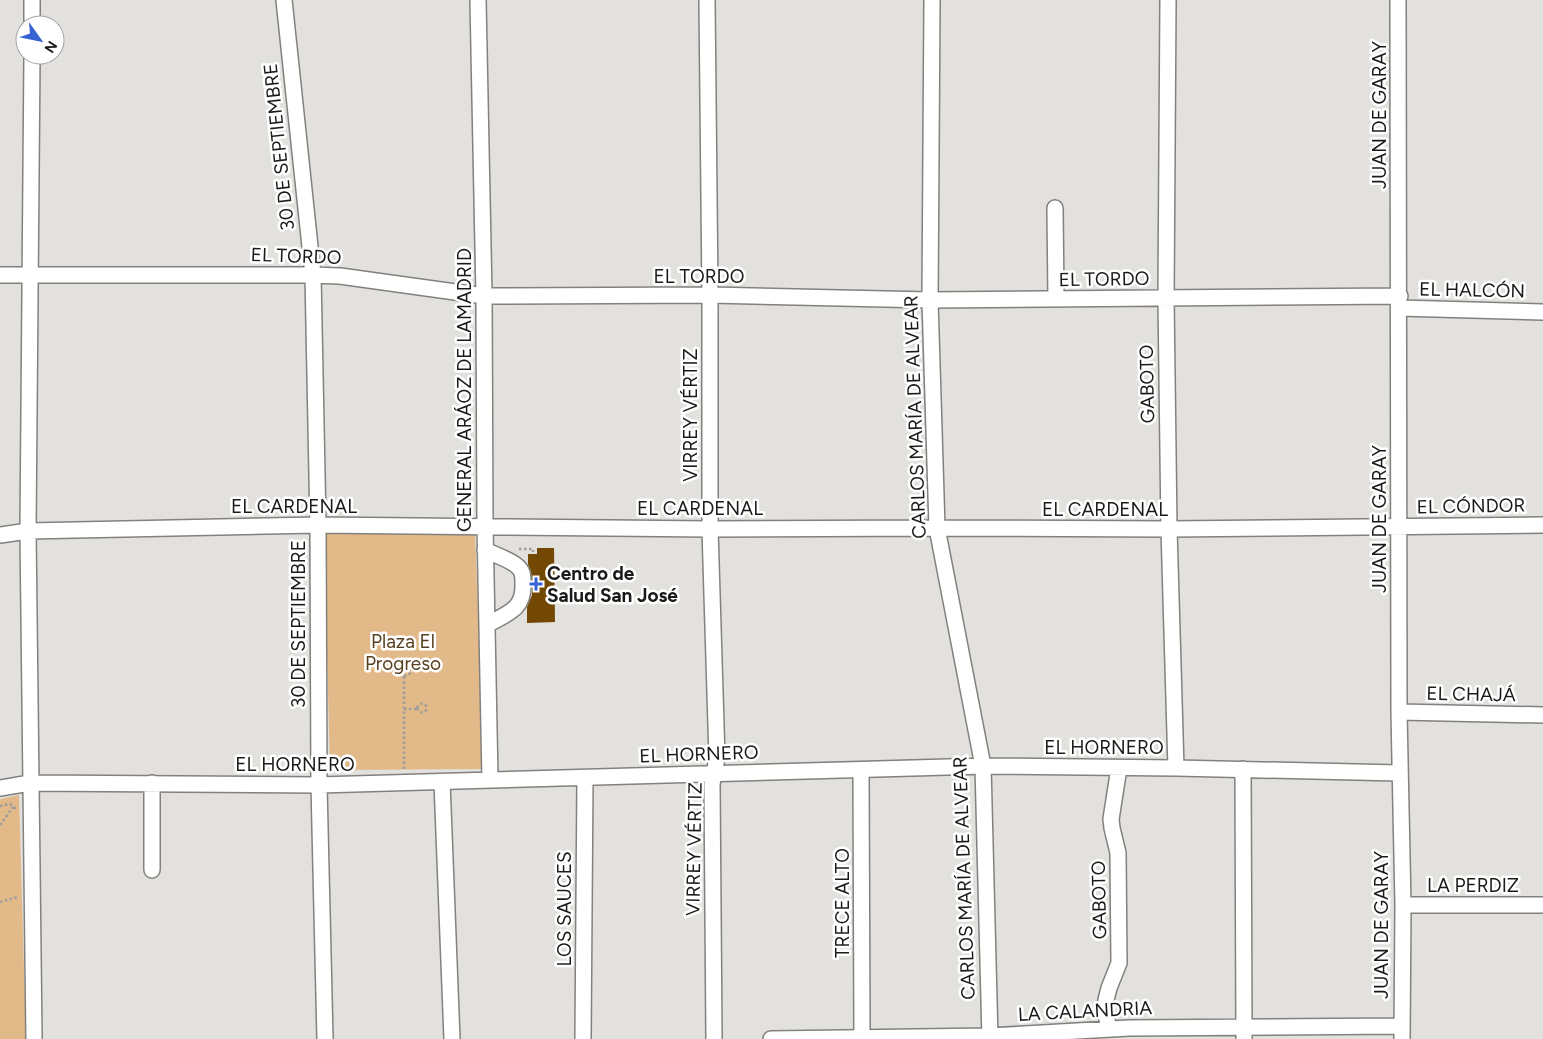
<svg xmlns="http://www.w3.org/2000/svg" width="1543" height="1039" viewBox="0 0 1543 1039" font-family="Figtree,sans-serif">
<style>
.green{fill:#e2b988}
.building{fill:#734802}
.lines{fill:none;stroke-linecap:round;stroke-linejoin:round}
.minor-casing{stroke:#83817e;stroke-width:18}
.path{stroke:#9f9d9b;stroke-width:2.5;stroke-dasharray:2.5 2.5;stroke-linecap:butt}
.minor{stroke:#fff;stroke-width:15}
.poi-dot{fill:#3863d3;stroke:#fff;stroke-width:2}
.labels{text-anchor:middle;dominant-baseline:central;stroke-width:5;stroke-linejoin:round;paint-order:stroke}
.street-label{font-size:19px;fill:#1b1a19;stroke:#fff}
.poi-label{font-size:19px;font-weight:bold;fill:#1b1a19;stroke:#fff;text-anchor:start}
.park-label{font-size:19px;fill:#573e1d;stroke:#fff}
</style>
<rect width="100%" height="100%" fill="#e3e1de"/>
<path class="green" d="M324,529L475,535L484,769L330,770Z
M19,795L26,1039H0V799Z"/>
<path class="building" d="M537,548H554L555,622L527,623V607L532,595V584L531,572L528,564V554H537Z"/>
<g class="lines">
<g class="minor-casing">
<path id="minor" d="M284,0L313,275L318,525L319,785L325,1039
M478,0L484,296L485,526L490,779
M707,0L710,295V529L717,758L712,784L714,1039
M932,0L930,300L937,528L983,766L990,1039
M1168,0L1166,298L1169,529L1176,768
M1398,0L1399,712L1403,905L1402,1039
M32,25V0
M32,55L28,531L34,1039
M1055,208L1056,299
M0,275H313L340,276L484,296L710,295L930,300L1400,296
M1399,308L1543,312
M0,535L28,531L318,525L710,529L937,528L1169,529L1543,525
M485,550C495,555 509,559 517,566C523,571 523,576 523,584C524,610 507,613 487,625
M1399,712L1543,715
M1243,769L1244,1039
M861,770L862,1037
M442,782L452,1039
M152,783V870
M0,788L30,783L319,785L983,766L1176,768L1399,773
M1403,905H1543
M1109,1029L1105,1010L1106,1000L1109,988L1119,963L1118,853L1112,828L1111,819L1119,768
M583,1039L585,778
M771,1039L990,1036L1129,1028L1401,1026"/>
</g>
<path class="path" d="M519,549H533V552
M396 668a8 8 0 1 1 16 0a8 8 0 1 1-16 0Z
M417.5 708a4.5 4.5 0 1 1 9 0a4.5 4.5 0 1 1-9 0Z
M404,709H417
M404,769V676
M0,806L10,804L16,809
M0,825L13,807
M0,902L18,897"/>
<use href="#minor" class="minor"/>
</g>
<path class="poi-dot" d="M533.5 576.5h5v5h5v5h-5v5h-5v-5h-5v-5h5z"/>
<g class="labels">
<g class="street-label">
<text transform="translate(1379 115) rotate(-90)">JUAN DE GARAY</text>
<text transform="translate(279 147) rotate(-96)">30 DE SEPTIEMBRE</text>
<text transform="translate(296 256) rotate(2)">EL TORDO</text>
<text x="699" y="276">EL TORDO</text>
<text transform="translate(1104 279) rotate(-1)">EL TORDO</text>
<text transform="translate(1472 290) rotate(1)">EL HALCÓN</text>
<text transform="translate(1147 384) rotate(-91)">GABOTO</text>
<text transform="translate(464 390) rotate(-90)">GENERAL ARÁOZ DE LAMADRID</text>
<text transform="translate(690 415) rotate(-90)">VIRREY VÉRTIZ</text>
<text transform="translate(915 417) rotate(-92)">CARLOS MARÍA DE ALVEAR</text>
<text x="294" y="506">EL CARDENAL</text>
<text transform="translate(1471 506) rotate(-1)">EL CÓNDOR</text>
<text x="700" y="508">EL CARDENAL</text>
<text x="1105" y="509">EL CARDENAL</text>
<text transform="translate(1379 519) rotate(-90)">JUAN DE GARAY</text>
<text transform="translate(298 624) rotate(-90)">30 DE SEPTIEMBRE</text>
<text transform="translate(1471 694) rotate(1)">EL CHAJÁ</text>
<text x="1104" y="747">EL HORNERO</text>
<text transform="translate(699 754) rotate(-2)">EL HORNERO</text>
<text x="295" y="764">EL HORNERO</text>
<text transform="translate(694 849) rotate(-89)">VIRREY VÉRTIZ</text>
<text transform="translate(964 878) rotate(-92)">CARLOS MARÍA DE ALVEAR</text>
<text x="1473" y="885">LA PERDIZ</text>
<text transform="translate(1099 900) rotate(-91)">GABOTO</text>
<text transform="translate(842 903) rotate(-90)">TRECE ALTO</text>
<text transform="translate(564 909) rotate(-90)">LOS SAUCES</text>
<text transform="translate(1381 925) rotate(-90)">JUAN DE GARAY</text>
<text transform="translate(1085 1011) rotate(-3)">LA CALANDRIA</text>
</g>
<g class="poi-label">
<text x="547" y="573">Centro de<tspan x="547" dy="22">Salud San José</tspan></text>
</g>
<g class="park-label">
<text x="403" y="641">Plaza El<tspan x="403" dy="22">Progreso</tspan></text>
</g>
</g>
<g transform="translate(40 40) rotate(123)"><circle r="24" fill="#ffffff" stroke="#a4a3a3"/>
<path d="M0-4L9 19L0 12L-9 19Z" fill="#3863d3"/>
<text y="-8" font-size="14" font-weight="bold" text-anchor="middle" fill="#1b1a19">N</text>
</g>
</svg>
